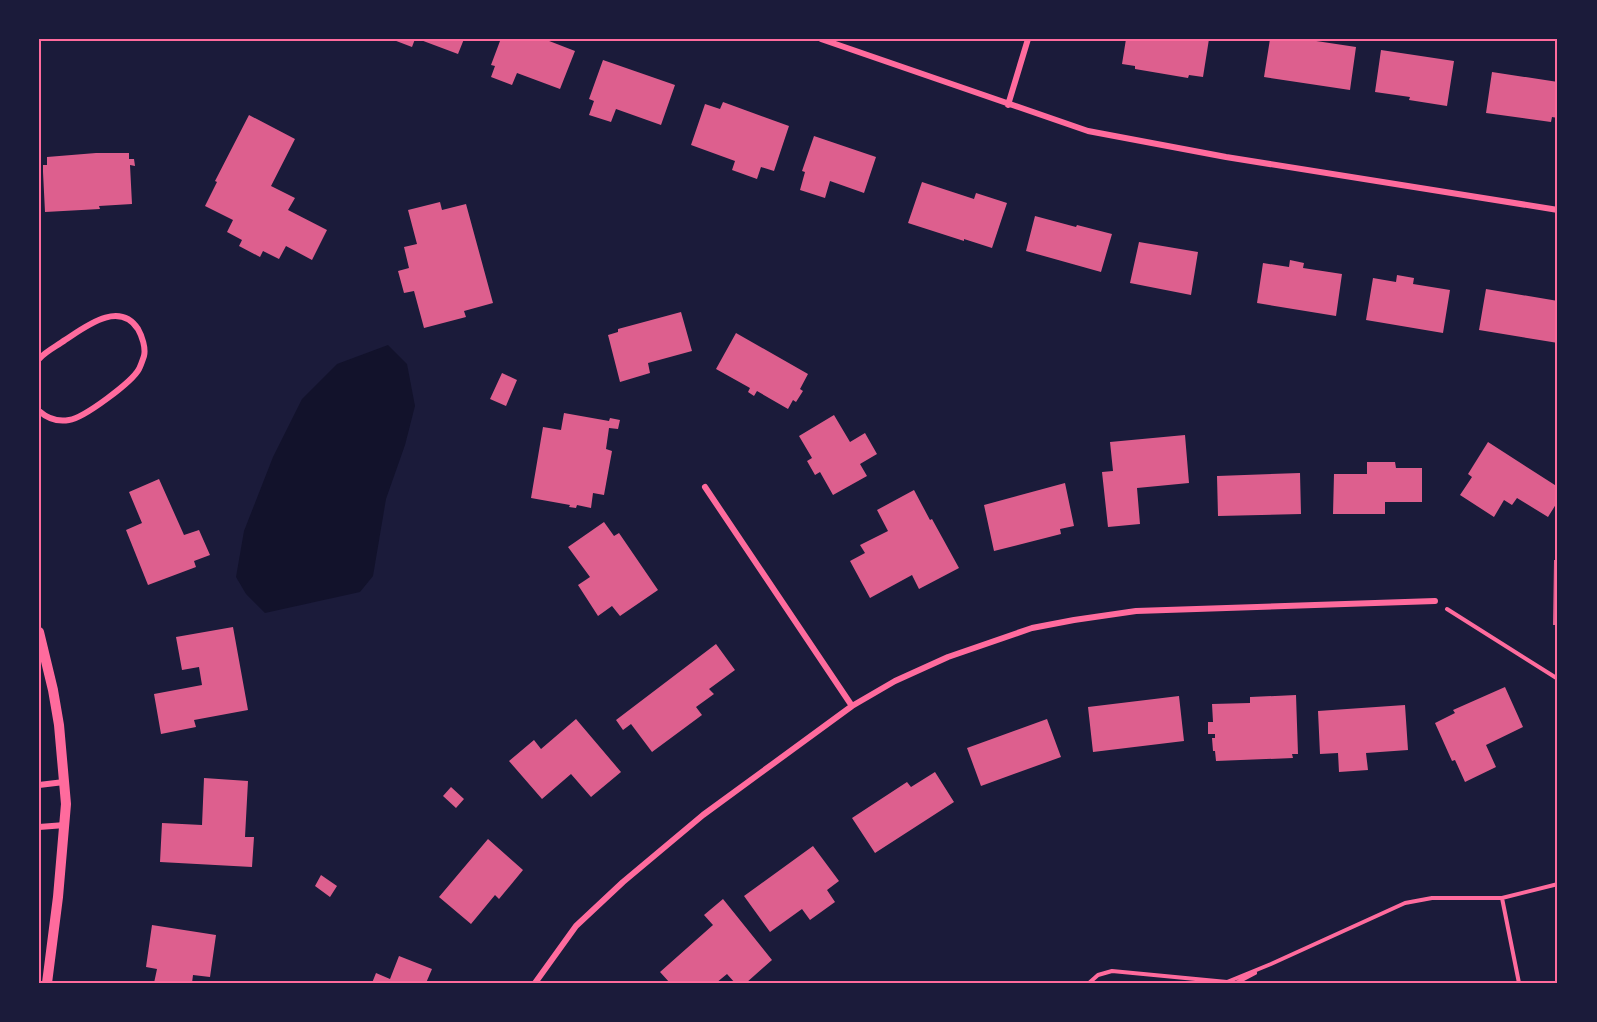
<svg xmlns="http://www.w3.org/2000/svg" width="1597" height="1022" viewBox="0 0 1597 1022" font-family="Quicksand,sans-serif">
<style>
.water{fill:#12122b}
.building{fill:#dd5f8e}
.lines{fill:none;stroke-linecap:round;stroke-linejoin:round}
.path{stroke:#ff6b9d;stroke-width:4}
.minor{stroke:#ff6b9d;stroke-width:6}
.tertiary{stroke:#ff6b9d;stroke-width:10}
.neatline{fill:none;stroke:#ff6b9d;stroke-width:2}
</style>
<rect width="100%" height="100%" fill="#1b1b3a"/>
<path class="water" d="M388,345L407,364L415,406L405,445L386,499L373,576L360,592L265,613L246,594L236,577L244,531L273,457L302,399L337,364Z"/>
<path class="building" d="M391,39H415L412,47Z
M418,39H464L458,54Z
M495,39H544L575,51L560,89L517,73L512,85L491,77L495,66L491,65L500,41Z
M1126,39H1209L1203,77L1189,75L1188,78L1135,69V66L1122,64Z
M1270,39H1303L1356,47L1350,90L1264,77Z
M1381,50L1454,61L1447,106L1409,100L1410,97L1375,92Z
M603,60L675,85L661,125L616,109L611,122L589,115L594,101L589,99Z
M1492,72L1558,82V118L1552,117L1551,122L1486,113Z
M723,102L789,126L774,171L761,167L757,179L732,170L735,161L691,145L705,104L720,109Z
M249,115L295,139L271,186L295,198L288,210L327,230L312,260L286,246L279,259L263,251L260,257L239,246L242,240L227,232L233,220L205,206L217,182L215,181Z
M814,136L876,157L864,193L830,181L825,198L800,190L805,172L802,171Z
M96,153H129V159H134L135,166L130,165L132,204L99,206L100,209L45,212L43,172V165H47V157Z
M922,182L974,199L976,193L1007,203L992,248L964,239V241L908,223Z
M440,202L442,210L466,204L493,303L464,311L466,317L424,328L414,291L404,293L398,271L409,268L404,247L417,244L408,210Z
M1035,216L1076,227L1077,225L1112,234L1101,272L1026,251Z
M1139,242L1198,252L1191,295L1130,283Z
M1290,260L1304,263L1303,268L1342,274L1336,316L1257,303L1263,263L1289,267Z
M1397,275L1414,278L1413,284L1450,290L1443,333L1366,320L1373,278L1396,282Z
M1486,289L1558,301V343L1479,330Z
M681,312L692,351L648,363L650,373L620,382L608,335L618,332V329Z
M736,333L808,374L800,389L803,391L796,402L793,400L788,409L757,391L754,396L748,392L750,388L716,369Z
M502,373L517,380L506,406L490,399Z
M564,413L609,421L610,418L620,420L618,429L609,428L606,449L612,451L604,495L593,493L591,508L577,505L576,508L569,507L570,505L531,498L543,427L561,430Z
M834,415L850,442L865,433L877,454L860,464L867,476L833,495L820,472L815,475L807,461L812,458L799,436Z
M1185,435L1189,483L1137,488L1140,524L1108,527L1102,472L1113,471L1110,442Z
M1488,442L1558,487V501L1548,517L1517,498L1512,505L1504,500L1494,517L1460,495L1472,477L1468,474Z
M1367,462H1395L1396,468H1422V502H1385V514H1333L1334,474H1367Z
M1300,473L1301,514L1218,516L1217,476Z
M159,479L184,535L199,530L210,555L194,561L196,567L148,585L126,530L142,523L129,492Z
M1065,483L1074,526L1060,529L1061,534L994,551L984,505Z
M914,490L930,520L932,519L959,568L919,589L912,575L870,598L850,561L865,553L860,545L888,531L877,510Z
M604,522L614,536L619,533L658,590L620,616L612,606L598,616L578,585L590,577L568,547Z
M1554,560H1558V625H1553Z
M233,627L248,710L194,720L196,727L161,734L154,694L202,685L199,667L182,670L176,637Z
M716,644L735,670L709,689L714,694L696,707L702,715L652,752L631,724L623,730L616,720Z
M1505,687L1523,727L1486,745L1496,767L1465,782L1455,760L1452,761L1435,723L1455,713L1453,710Z
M1296,695L1298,754H1292L1293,758L1216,761L1215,751H1213L1212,738H1215V734H1208V722H1213L1212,704L1250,703V697Z
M1179,696L1184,741L1093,752L1088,707Z
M1405,705L1408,750L1366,753L1368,770L1339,772L1338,753L1320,754L1318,711Z
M576,719L621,772L591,797L571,774L542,799L509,761L534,740L541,749Z
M1047,719L1061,757L981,786L967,748Z
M935,772L954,802L875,853L852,818L907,782L911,787Z
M204,778L248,781L245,837H254L252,867L160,862L162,823L202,825Z
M451,787L464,799L456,808L443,796Z
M488,839L523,870L499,899L495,895L471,924L439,897Z
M813,846L839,881L827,890L835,902L810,920L802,909L770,932L744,896Z
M321,875L337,886L330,897L315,886Z
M723,899L772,960L746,983H735L727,974L716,983H670L660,972L713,925L704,915Z
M152,925L216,935L210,977L193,975L192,983H154L157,969L146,967Z
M399,956L432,969L426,983H372L376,973L390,979Z"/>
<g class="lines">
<path class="path" d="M1447,609L1558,679
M1502,898L1519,983
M1089,983L1098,975L1112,971L1227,982L1271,964L1405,903L1432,898H1502L1558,884
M1236,983L1255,973"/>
<path class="minor" d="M821,39L1088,131L1226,157L1558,210
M1008,105L1028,39
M39,359C46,351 57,346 65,340C85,327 119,300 138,329C142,336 146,348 144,356C143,359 141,365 139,369C132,382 84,418 69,420C58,422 47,418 39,411
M705,487L852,706
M39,785L64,782
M39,827L65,825
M535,983L576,926L623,882L703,815L852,706L895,681L948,657L1032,628L1074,620L1136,611L1435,601"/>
<path class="tertiary" d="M39,632L53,690L59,725L66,804L58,897L47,983"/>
</g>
<rect width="1597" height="1022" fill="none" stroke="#1b1b3a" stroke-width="81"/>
<rect x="40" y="40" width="1516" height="942" class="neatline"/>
</svg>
